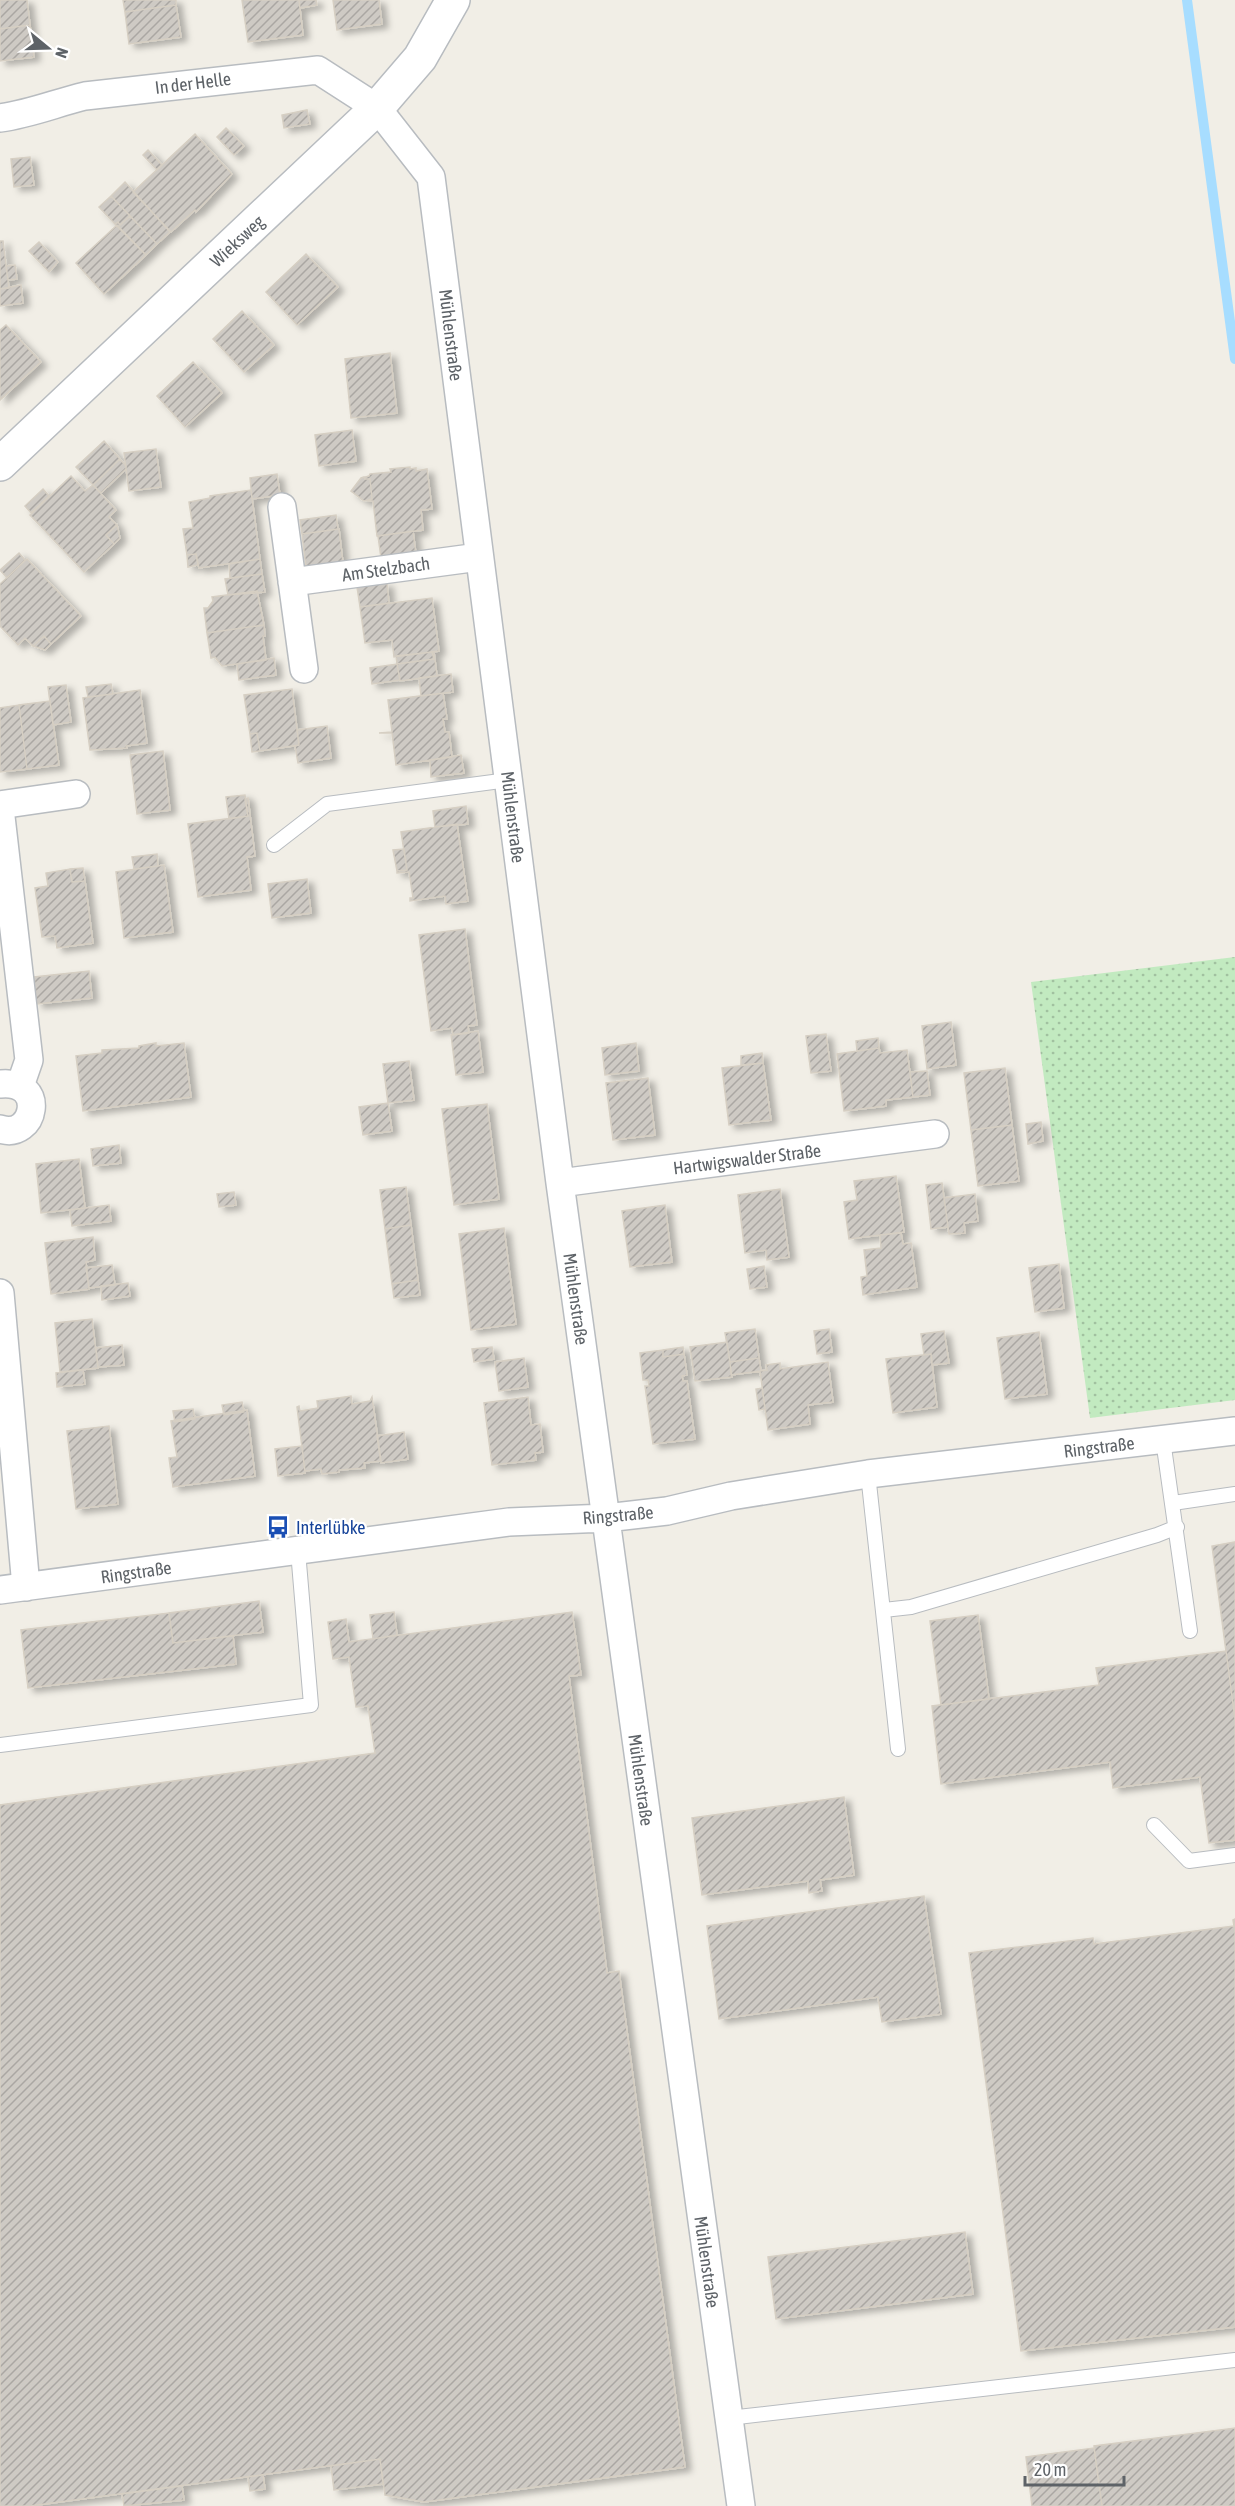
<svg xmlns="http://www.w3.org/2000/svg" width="1235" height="2506" viewBox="0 0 1235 2506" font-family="'Asap Condensed',sans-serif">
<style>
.grass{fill:url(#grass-dots)}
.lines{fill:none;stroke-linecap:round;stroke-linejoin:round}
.stream{stroke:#a7ddff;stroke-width:10}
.building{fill:url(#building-hatch);stroke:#d6cfc3;stroke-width:1.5;filter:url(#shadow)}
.service-casing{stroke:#b8bcc0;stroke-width:16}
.minor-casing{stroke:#b8bcc0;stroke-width:30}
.tertiary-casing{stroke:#b8bcc0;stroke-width:36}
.service{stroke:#fff;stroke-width:14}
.minor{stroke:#fff;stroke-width:27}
.tertiary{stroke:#fff;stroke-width:33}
.labels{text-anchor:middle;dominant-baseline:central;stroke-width:4.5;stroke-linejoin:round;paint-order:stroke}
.street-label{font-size:18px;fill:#5d6267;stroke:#fff}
.transit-label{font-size:18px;fill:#164399;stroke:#fff;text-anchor:start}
</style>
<defs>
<pattern id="grass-dots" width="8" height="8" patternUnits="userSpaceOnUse" patternTransform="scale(1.5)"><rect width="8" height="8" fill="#c2eac0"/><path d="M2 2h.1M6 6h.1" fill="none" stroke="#a1c1a0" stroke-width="1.8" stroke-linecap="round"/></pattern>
<pattern id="building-hatch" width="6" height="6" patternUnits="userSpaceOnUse" patternTransform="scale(1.5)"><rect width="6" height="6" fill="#cecac4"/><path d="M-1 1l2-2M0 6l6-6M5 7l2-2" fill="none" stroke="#aaa7a3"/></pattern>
<filter id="shadow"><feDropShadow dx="6" dy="4" stdDeviation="3" flood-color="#0004"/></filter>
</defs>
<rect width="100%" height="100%" fill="#f1eee6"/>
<path class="grass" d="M1235,957V1400L1090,1418L1031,982Z"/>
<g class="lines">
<path class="stream" d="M1187,0L1235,359"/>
</g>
<path class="building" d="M0,0H27L30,25L0,29Z
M123,0H176V5L125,12Z
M242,0H299L303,35L248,42Z
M299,0H316L317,5L300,8Z
M333,0H379L382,24L337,30Z
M176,5L181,37L129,44L125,12Z
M30,25L34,57L0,61V29Z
M307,110L310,124L284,128L282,115Z
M226,128L244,146L234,155L217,137Z
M195,134L232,174L196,212L195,210L171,232L133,192Z
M148,150L162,165L157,170L143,155Z
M30,157L34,185L14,187L11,159Z
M125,182L170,232L157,244L111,196Z
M111,196L130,216L120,225L118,222L115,224L99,207Z
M130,216L157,244L146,255L115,224L118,222L120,225Z
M117,225L146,255L104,294L76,263Z
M0,241H3L9,288L0,289Z
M39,242L58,262L49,272L29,251Z
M306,254L338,287L297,325L266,292Z
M15,265L17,279L8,280L6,266Z
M21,285L23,303L0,306V289Z
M242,311L274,345L244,372L213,339Z
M6,325L41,362L0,400V330Z
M390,353L397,413L351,418L345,359Z
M193,362L222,393L185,427L157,396Z
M352,430L356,461L319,466L315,435Z
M104,441L120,459L93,485L76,467Z
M156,449L161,487L129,491L124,453Z
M120,459L126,466V469L101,493L93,485Z
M410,467V469L416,468V471L427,469L432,509L421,510L423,530L377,536L373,501H367L372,499L370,479H365V477L369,476L370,474L391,472L390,469Z
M277,474L280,495L252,499L250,478Z
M71,476L85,491L93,485L116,510L109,517L117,525L106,535L114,544L84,572L30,515Z
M364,477L365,479H370L372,499L364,501L351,491L361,478Z
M43,489L49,496L31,513L25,506Z
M251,490L260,559L199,568L196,554L187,555L183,529L193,528L189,502L210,498V496Z
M336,515L338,529L302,534L300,520Z
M117,525L120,538L114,544L106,535Z
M339,529L343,563L306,568L302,534Z
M413,531L416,554L381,558L378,536Z
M19,553L25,560L7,578L0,570Z
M196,554L198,565L188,567L187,555Z
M27,559L81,616L51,644L44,636L33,646L25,638L18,645L0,626V584Z
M260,559L262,574L230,578L229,564Z
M262,574L265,592L228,595L225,579Z
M387,583L389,603L360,607L357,587Z
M257,591L264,625L207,633L204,608H208L213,601L212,597Z
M432,598L439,651L394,657L392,640L365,643L360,607Z
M264,625L265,636H263L266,660L222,666L215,657L211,658L207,633Z
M44,636L51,644L45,650L33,646Z
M432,652H434L437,676L400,681L397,664L434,659Z
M432,652L434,659L397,664L396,656Z
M274,658L276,675L239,680L237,664Z
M397,664L400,680L372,684L370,668Z
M451,674L453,692L421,696L419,678Z
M111,684L113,694L88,697L86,687Z
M66,685L71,722L53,725L48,687Z
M292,689L299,745L260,751L257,733L250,734L244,695Z
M140,690L147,743L126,746L127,748L90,750L83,698Z
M443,693L447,719H443L445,732H449L452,757L396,765L392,733H379L392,732L388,700Z
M50,701L59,765L27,769L19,705Z
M19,705L27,769L0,772V708Z
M327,726L331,758L298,763L295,746L299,745L297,730Z
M257,733L260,751L252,752L250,734Z
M163,751L170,810L137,814L130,755Z
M461,755L464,773L431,777L430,760Z
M245,795L248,816L229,819L226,797Z
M248,798L255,856L247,857L251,890L198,897L188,824L248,816L245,799Z
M466,806L468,824L435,827L433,811Z
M457,824L468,901L446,904L445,896L410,901V898H413L409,872L397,873V871L407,870L401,832Z
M404,849L407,870L397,871L393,850Z
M157,854L158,866L134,869L132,857Z
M164,865L173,932L124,938L116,872Z
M83,868L85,881L72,882L70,869Z
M70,869L72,882L85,881L93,943L57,948L55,936L42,937L35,888L48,886L46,873Z
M307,879L311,913L272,918L268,884Z
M465,929L477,1025L468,1026L469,1033L453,1035L452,1028L431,1031L419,935Z
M89,971L92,998L37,1004L34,977Z
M951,1022L956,1065L927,1069L922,1026Z
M478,1031L483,1072L456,1075L451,1035Z
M826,1034L831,1071L811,1073L806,1036Z
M878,1038L879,1048L857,1051L856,1041Z
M156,1043V1046L184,1043L191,1097L83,1111L76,1056L102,1053V1050L139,1048V1046Z
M636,1043L639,1071L605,1075L602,1048Z
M879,1048L880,1053L907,1050L913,1097L886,1100V1106L844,1111L837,1054Z
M762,1053L763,1063L741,1065V1056Z
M409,1061L414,1100L388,1103L383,1064Z
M763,1063L771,1120L729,1125L722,1068Z
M1005,1068L1012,1125L971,1130L964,1073Z
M927,1071L930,1095L913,1097L910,1072Z
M648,1078L655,1135L613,1140L606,1083Z
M388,1103L392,1131L363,1135L359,1107Z
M487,1104L499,1199L454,1205L442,1109Z
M1041,1122L1043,1141L1028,1144L1026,1124Z
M1012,1125L1019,1181L978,1186L971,1130Z
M119,1145L121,1163L93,1166L91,1149Z
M79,1159L85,1208L41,1213L36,1164Z
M896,1176L904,1232L849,1239L844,1202L857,1200L854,1181Z
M942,1183L948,1227L931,1229L926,1185Z
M406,1187L411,1225L385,1229L380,1190Z
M780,1189L789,1257L767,1260L766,1250L745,1253L738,1195Z
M234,1192L236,1205L219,1207L217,1194Z
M975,1194L978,1221L964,1223L965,1233L949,1234L944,1198Z
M109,1205L111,1221L72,1226L70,1210Z
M665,1205L672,1262L630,1267L622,1211Z
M411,1225L418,1280L392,1284L385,1229Z
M504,1228L516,1324L471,1330L459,1234Z
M901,1233L903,1244L911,1243L917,1287L863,1295L861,1277L867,1276L864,1250L881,1248L880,1235Z
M93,1237L95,1260L86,1262L89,1289L51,1294L45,1243Z
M1059,1264L1064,1308L1035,1312L1029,1268Z
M112,1265L115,1285L89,1288L86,1268Z
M764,1266L767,1287L750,1289L747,1269Z
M418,1280L420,1295L394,1298L392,1284Z
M128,1283L130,1296L102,1300L101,1286Z
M92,1319L98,1368L60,1372L55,1323Z
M755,1329L759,1358L730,1362L725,1333Z
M829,1329L832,1352L817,1354L814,1331Z
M944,1331L949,1363L932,1365L931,1354L924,1355L921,1334Z
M1039,1332L1047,1394L1005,1399L997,1338Z
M727,1342L732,1377L695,1381L690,1347Z
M122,1345L124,1365L98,1367L96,1348Z
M492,1347L494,1359L474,1362L472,1349Z
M683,1347L684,1354L663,1357V1350Z
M663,1350V1357L684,1354L687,1375L682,1376L683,1381H687L695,1439L653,1444L645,1386H649L648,1380H643L640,1353Z
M931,1354L937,1407L893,1413L886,1359Z
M524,1358L528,1387L499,1391L495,1362Z
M759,1358L761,1371L731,1375L730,1362Z
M828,1362L833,1402L808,1405L810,1424L768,1430L760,1371L767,1370L766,1365L780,1363V1369Z
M83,1370L85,1384L57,1387L56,1373Z
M762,1388L765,1409L759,1410L756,1389Z
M351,1396L352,1404L370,1401L372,1397L381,1461L364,1463L365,1468L339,1470V1472L322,1474L321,1469L305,1471L297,1407L299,1406L300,1411L318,1408L317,1401Z
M528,1397L531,1425L540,1424L543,1452L535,1453L536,1460L492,1465L484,1403Z
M242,1402L244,1412L224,1415L222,1405Z
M193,1409L195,1419L175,1422L173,1411Z
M247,1410L255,1476L173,1487L169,1458L177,1457L171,1421Z
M109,1426L118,1504L76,1509L67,1431Z
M404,1432L408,1459L381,1463L377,1436Z
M302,1446L305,1473L278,1476L275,1449Z
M1235,1542V1719L1212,1546Z
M259,1601L263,1632L173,1643L169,1613Z
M394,1612L397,1635L373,1639L370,1615Z
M572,1612L581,1675L569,1676L607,1973L619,1971L685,2467L424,2502L385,2495L380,2459L30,2506H0V1805L375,1753L368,1706L356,1707L349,1657L333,1659L328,1622L346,1619L349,1642Z
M169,1613L173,1643L233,1636L236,1664L28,1688L21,1630Z
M978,1615L989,1699L941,1705L930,1621Z
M1226,1651L1235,1719V1840L1209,1843L1200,1777L1113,1788L1110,1762L941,1784L932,1706L1099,1685L1096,1668Z
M844,1797L854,1875L820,1880L822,1891L809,1893L808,1881L702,1895L692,1818Z
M924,1896L941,2014L882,2022L878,1997L719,2019L707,1926Z
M1235,1919V2327L1021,2351L969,1953L1093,1938L1094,1944L1234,1926L1233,1920Z
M965,2232L973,2294L776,2319L768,2257Z
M1235,2428V2506H1102L1094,2446Z
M1094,2448L1102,2506H1032L1026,2457Z
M380,2459L383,2484L334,2490L331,2466Z
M263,2475L265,2489L250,2491L248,2477Z
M182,2486L184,2500L124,2506L122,2494Z"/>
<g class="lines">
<g class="service-casing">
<path id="service" d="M274,845L327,804L508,780
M1163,1440L1190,1631
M868,1474L898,1749
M1173,1503L1235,1494
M884,1610L911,1607L1157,1535L1177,1527
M0,1745L311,1705L298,1551
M1154,1825L1189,1861L1235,1855
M729,2418L1235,2360"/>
</g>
<g class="minor-casing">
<path id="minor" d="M0,118C30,114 56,103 85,96L318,70L377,108L431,177L560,1183L741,2506
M282,507L304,669
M292,582L479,557
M0,805L76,794
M0,808L29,1060L20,1086
M0,1084C48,1079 35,1141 0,1129
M560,1183L935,1134
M0,1293L26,1587
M0,1590L509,1522L606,1518L667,1511L731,1496L868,1474L1235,1431"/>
</g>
<g class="tertiary-casing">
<path id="tertiary" d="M0,464L377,108L420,58L453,0"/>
</g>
<use href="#service" class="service"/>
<use href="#minor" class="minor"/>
<use href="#tertiary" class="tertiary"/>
</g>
<defs>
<g id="bus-bare" transform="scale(1.8)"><path d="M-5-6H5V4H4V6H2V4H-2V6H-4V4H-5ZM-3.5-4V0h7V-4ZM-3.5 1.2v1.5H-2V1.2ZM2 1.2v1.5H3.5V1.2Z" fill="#1a4fb4" stroke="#fff" stroke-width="2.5" paint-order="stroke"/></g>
</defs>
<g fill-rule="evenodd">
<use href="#bus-bare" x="278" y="1527"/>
</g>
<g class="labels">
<g class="street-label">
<text transform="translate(193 83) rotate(-7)">In der Helle</text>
<text transform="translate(237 241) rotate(-43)">Wieksweg</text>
<text transform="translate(451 335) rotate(83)">Mühlenstraße</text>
<text transform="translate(386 569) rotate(-8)">Am Stelzbach</text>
<text transform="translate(513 817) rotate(83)">Mühlenstraße</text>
<text transform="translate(747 1159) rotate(-7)">Hartwigswalder Straße</text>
<text transform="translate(576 1299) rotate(82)">Mühlenstraße</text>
<text transform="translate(1099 1447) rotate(-7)">Ringstraße</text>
<text transform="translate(618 1515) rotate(-5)">Ringstraße</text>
<text transform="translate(136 1572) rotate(-8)">Ringstraße</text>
<text transform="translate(641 1780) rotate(82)">Mühlenstraße</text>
<text transform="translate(707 2262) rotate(82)">Mühlenstraße</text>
</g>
<g class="transit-label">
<text x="296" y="1527">Interlübke</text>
</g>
</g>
<g transform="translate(48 48) rotate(109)" stroke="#ffffff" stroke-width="4.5" paint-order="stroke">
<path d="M0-4.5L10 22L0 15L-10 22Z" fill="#5d6267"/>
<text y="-9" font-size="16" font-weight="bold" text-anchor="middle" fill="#5d6267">N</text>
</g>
<path d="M1025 2476v9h99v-9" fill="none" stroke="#5d6267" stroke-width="3"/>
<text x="1034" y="2476" font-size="18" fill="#5d6267" stroke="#ffffff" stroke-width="4.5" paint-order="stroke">20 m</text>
</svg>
